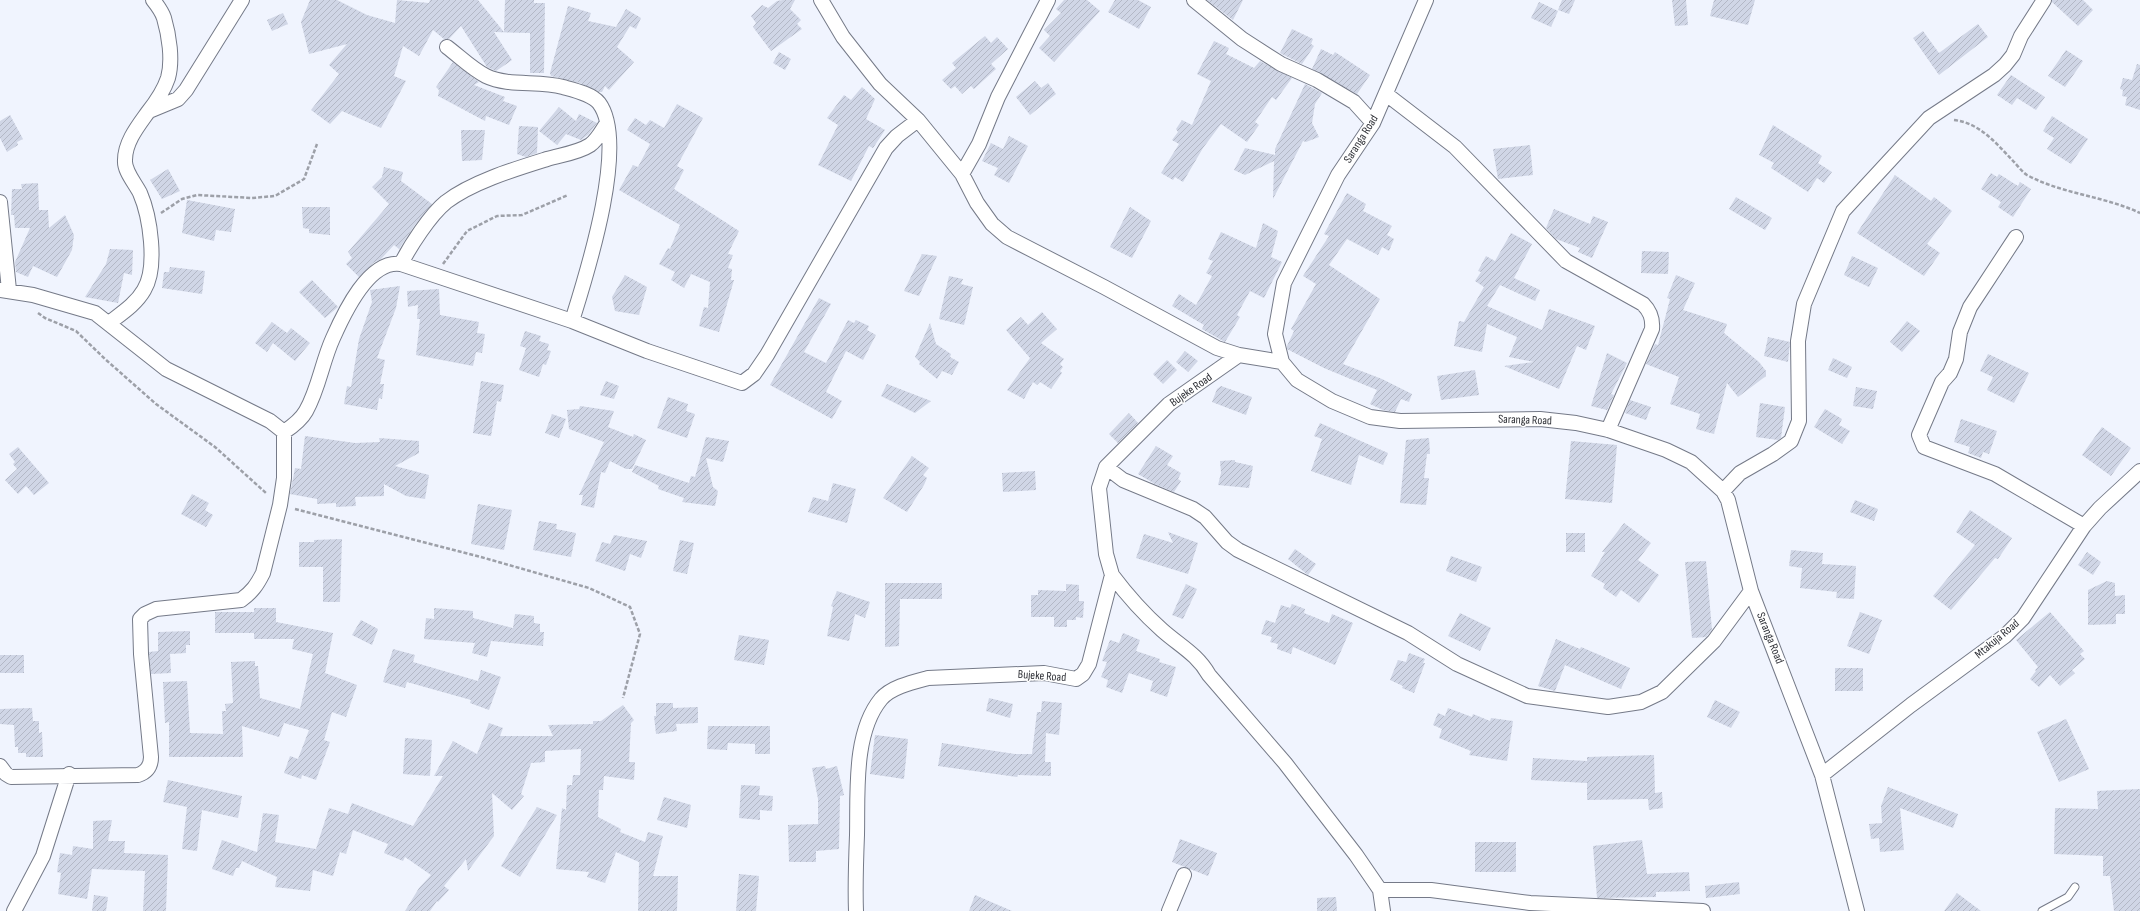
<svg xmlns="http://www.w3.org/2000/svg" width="2140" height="911" viewBox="0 0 2140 911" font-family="'Sofia Sans Condensed',sans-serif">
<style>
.building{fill:url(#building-hatch)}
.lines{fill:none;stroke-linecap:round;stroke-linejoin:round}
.lane-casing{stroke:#757a88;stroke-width:9}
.street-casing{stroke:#757a88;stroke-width:16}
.path{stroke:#9da0a8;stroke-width:2.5;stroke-dasharray:4 2;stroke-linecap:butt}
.lane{stroke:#fff;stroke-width:7}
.street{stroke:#fff;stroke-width:14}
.labels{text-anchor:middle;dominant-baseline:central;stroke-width:3;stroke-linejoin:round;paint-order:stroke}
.street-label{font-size:12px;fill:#2f3137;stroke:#fff}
</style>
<defs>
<pattern id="building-hatch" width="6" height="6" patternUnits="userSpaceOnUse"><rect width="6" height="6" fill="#d0d6e6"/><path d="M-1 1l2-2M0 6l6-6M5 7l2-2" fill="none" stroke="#b3b8c6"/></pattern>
</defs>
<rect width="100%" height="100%" fill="#f0f4fe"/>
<path class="building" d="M310,0H337L367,15L395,23L397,0L429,3L430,0H478L504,32L505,0H534V3H545L544,73H530V33L494,32L512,60L496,71L487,67L461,26L449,39H444L433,30L419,56L403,46L394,76L406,81L381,128L342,111L330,124L311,110L339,74L329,65L347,44L309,54L301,22Z
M783,0H795L790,9L801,20L797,24L802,29L771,51L753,27L756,23L751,16L762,5L768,8L777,1Z
M1064,0H1087L1100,11L1054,62L1039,48L1050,36L1044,30L1061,13L1056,9Z
M1115,0H1138L1151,7L1139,29L1108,12Z
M1207,0H1243L1233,20Z
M1562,0H1575L1569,14L1558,10Z
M1672,0H1686L1688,25L1675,26Z
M1714,0H1755L1748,25L1710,16Z
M2052,0H2083L2093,10L2078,26L2052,2Z
M1539,2L1558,11L1551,27L1531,18Z
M568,6L591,13L588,21L616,27L626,9L641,18L636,29L630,26L617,47L634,62L609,90L605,86L602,92H599L580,83L551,76L550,73Z
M283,13L288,24L272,31L267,20Z
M1978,24L1988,37L1939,75L1913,38L1923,31L1939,53Z
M1292,29L1313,39L1311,44L1314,46L1302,64L1280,53Z
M985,36L991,43L997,37L1008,49L991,64L996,69L974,89L971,86L962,94L955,86L951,89L942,80L956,68L952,63Z
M1214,41L1229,48L1226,54L1254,68L1260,61L1292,78L1276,100L1272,97L1255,122L1259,125L1247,142L1221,124L1203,148L1183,182L1175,177L1173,180L1161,173L1179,144L1172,140L1178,132L1176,129L1182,120L1192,125L1211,81L1197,74Z
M1321,49L1333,55L1335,52L1370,75L1357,94L1312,69Z
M2066,50L2083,61L2065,87L2048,76Z
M779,52L791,59L785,70L773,63Z
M453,62L479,82L474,85L505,97L503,101L517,106L509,125L486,116L485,121L438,96L439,90L436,87Z
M2137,64L2140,65V110L2125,105L2127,97L2122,96L2123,90L2120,89L2123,78L2132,80Z
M2011,75L2045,97L2036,110L2017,98L2012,105L1997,95Z
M1035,81L1041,88L1048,83L1056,94L1030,115L1016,97Z
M1305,84L1322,93L1315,104L1312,123L1319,137L1306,142L1303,141L1273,199L1274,161L1245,175L1234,170L1245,148L1275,155V149Z
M862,87L875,99L866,119L885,130L873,148L869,146L851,181L818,165L838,125L827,118L844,95L851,100Z
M677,104L703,118L677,166L684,170L674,189L739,231L728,254L733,255L728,268L732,269L731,280H734L719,332L699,326L704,307L708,308L710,282L691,274L684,288L671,280L675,272L659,264L668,248L670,249L680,225L619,190L633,165L638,167L650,144L627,130L635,118L646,125L650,120L664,128Z
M559,107L576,121L579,114L597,123L589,134L581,140L566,134L557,145L539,131Z
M10,115L23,139L17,142L18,145L7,152L0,138V121Z
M2052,116L2088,139L2071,164L2047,149L2054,138L2043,131Z
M1773,125L1822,156L1818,163L1832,172L1824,183L1817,178L1808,192L1771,168L1774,163L1759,155Z
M519,126L538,127L537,153L526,157L517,154Z
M461,130H485L482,160L462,161Z
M1009,136L1028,146L1009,183L994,175L998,168L982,161L991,143L1003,149Z
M1530,145L1533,175L1498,179L1493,149Z
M384,167L403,172L401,181L432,204L414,226L399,249L394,245L381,259L373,263L359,277L346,264L352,258L348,252L389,204L372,187L382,177Z
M168,169L180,191L162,199L150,180Z
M1991,173L1997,177L1999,174L2018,186L2020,182L2031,189L2013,217L1998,207L2001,202L1981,189Z
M1895,175L1931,201L1934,197L1952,211L1927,244L1940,253L1924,276L1857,233Z
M38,183L39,210H48L49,228L65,215L74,235L72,250L57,277L33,266L28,277L16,272L15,262L30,228H15L14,215H11L12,189H22L21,184Z
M1347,193L1366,204L1363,211L1392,226L1387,235L1394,239L1389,251L1382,247L1378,255L1347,239L1329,265L1380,299L1343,364L1382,379L1412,394L1409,402L1401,399L1395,412L1383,410L1370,404L1377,390L1324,368L1287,349V346L1294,331L1291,329L1316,284L1303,276L1329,236L1324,234Z
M1736,197L1772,218L1765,230L1729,209Z
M187,200L235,209L231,232L216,230L214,241L182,233Z
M302,207H330V235L309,233V229L303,228Z
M1130,207L1151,221L1132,258L1110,247Z
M1554,209L1590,224L1593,216L1608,222L1592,258L1578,252L1580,248L1556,239L1546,228Z
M1263,223L1278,231L1271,257L1282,262L1264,298L1250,291L1237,315L1240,317L1225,342L1223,341L1202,329L1204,325L1172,306L1179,294L1196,305L1212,276L1206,273L1213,261L1208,259L1221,232L1256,248Z
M1511,233L1532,244L1514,278L1540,290L1535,301L1500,285L1487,306L1542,330L1549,309L1595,326L1586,350L1577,346L1559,389L1504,366L1534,362L1509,357L1517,337L1487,324L1482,352L1454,346L1459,321L1464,322L1484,287L1475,281L1481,272L1478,271L1486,256L1495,261Z
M110,249L133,250L132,275L124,273L118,303L85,297L106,264Z
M1642,251L1669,252L1668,274L1641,273Z
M922,254L937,256L919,296L904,291Z
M1852,256L1878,268L1869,287L1844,275Z
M170,267L205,271L202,294L162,288L164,272H169Z
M625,275L647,287L639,315L615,311L612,297Z
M1676,275L1695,283L1683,310L1727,324L1724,333L1759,362L1766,371V376L1738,397L1727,383L1714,434L1696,429L1700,414L1670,404L1679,377L1646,364L1655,344L1658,345L1670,299L1667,298Z
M949,276L963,279L961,284L973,287L964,325L939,319Z
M312,280L338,307L325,318L299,292Z
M400,286L396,308L377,358L385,360L380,384H384L382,399L379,398L377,410L344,404L347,386L351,387L359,339L372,302L370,290Z
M439,289L440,315L479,322L477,333L485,334L482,353L476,352L473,366L416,355L420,319H417L418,305L408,307L407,291Z
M819,298L831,304L804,352L826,363L848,320L854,323L856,320L869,326L867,330L876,335L863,360L846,351L826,392L842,401L832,419L770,385Z
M1042,312L1057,329L1041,343L1064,359L1060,364L1063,367L1060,371L1062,373L1051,389L1040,382L1037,385L1033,382L1024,399L1007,390L1030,358L1006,330L1021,317L1028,325Z
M1907,321L1920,331L1902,352L1890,342Z
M272,322L287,333L291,328L310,343L295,361L273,343L267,352L255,343Z
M930,323L936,344L951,354L950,357L959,362L952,375L942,371L937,379L919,364L920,362L915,357Z
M525,331L541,336L539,341L549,344L547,350L551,351L546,365L543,364L539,377L519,370L526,348L520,346Z
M1768,337L1790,342L1788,362L1764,356Z
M1185,351L1198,361L1188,372L1176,362Z
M1607,353L1627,363L1611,394L1614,395L1607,410L1591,406Z
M1988,354L2029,373L2014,403L1987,390L1993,377L1980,371Z
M1833,358L1852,367L1847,378L1828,370Z
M1167,360L1177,370L1163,384L1153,374Z
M1475,370L1479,395L1441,400L1437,376Z
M481,381L504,385L501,402L497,401L491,436L473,433Z
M606,381L619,386L614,399L600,395Z
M887,384L931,401L915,413L881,396Z
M1221,386L1252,397L1246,415L1212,402L1217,389Z
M1856,387L1877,391L1873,409L1853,406Z
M668,397L688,404L686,411L695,414L687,438L657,428Z
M1630,400L1651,407L1646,420L1625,413Z
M1760,403L1785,407L1781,438L1778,440L1756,437Z
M580,406L614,411L608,427L633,437L634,434L646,440L632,469H626L610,461L605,473L601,472L594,508L581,505L583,495H579L604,442L569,429L567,410L579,409Z
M1825,409L1842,419L1839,425L1850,431L1842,444L1814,427Z
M1129,413L1138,423L1118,443L1109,434Z
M552,414L566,419L559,438L545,433Z
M1961,419L1997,431L1989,454L1983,452L1981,458L1968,453L1970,447L1954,442Z
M1320,423L1388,453L1383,465L1359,455L1351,485L1311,471L1322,439L1314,436Z
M2102,427L2131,448L2111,476L2082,455Z
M305,436L355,443L380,442L379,438L419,441V453L395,466L429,475L425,499L406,496L384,484V496L355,497L356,506L336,507V503L317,504V499L290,494L295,468L301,469Z
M706,437L729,441L723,462L706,458L713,487L718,491L715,506L682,502L684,498L658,489L659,486L632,472L635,465L689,483L691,476L695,477Z
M1429,438L1430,454H1427L1424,478H1429L1426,505L1400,503L1406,440Z
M1571,441L1617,445L1612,503L1565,499Z
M1156,446L1173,456L1167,465L1181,473L1178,479L1181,481L1174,492L1155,484L1138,474Z
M18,447L49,483L34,495L26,486L18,494L5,480L17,469L13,464L15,462L9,454Z
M912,456L929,468L923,475L927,478L924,485L907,512L883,498Z
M1235,460V462L1253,466L1249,488L1218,485L1221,473L1220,461Z
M1035,471L1036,490L1003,492L1002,473Z
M833,483L856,489L847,523L808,512L813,497L828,501Z
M192,494L209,503L205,510L213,515L206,527L181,514Z
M1855,500L1878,509L1874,521L1850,512Z
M478,504L512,510L504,550L471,544Z
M1970,510L2012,538L1998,559L1995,558L1951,610L1933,596L1975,545L1956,532Z
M539,521L557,524L556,529L576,533L571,557L533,550Z
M1624,523L1651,543L1638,560L1659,575L1639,603L1621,590L1616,597L1603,588L1605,584L1591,576L1605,552H1602Z
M1168,532L1198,543L1188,574L1136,558L1144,534L1173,543Z
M1566,533H1585V552H1566Z
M614,535L647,541L641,558L630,554L625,571L595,561L602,542L610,544Z
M342,539L340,602H323V567H299V542H314V540Z
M680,540L694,543L687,574L673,571Z
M1295,549L1316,564L1308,575L1288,559Z
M1791,550L1823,553L1822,564L1856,566L1854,599L1836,598L1837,592L1800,588L1802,568L1789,566Z
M2087,552L2101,562L2093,575L2078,565Z
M1451,556L1482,567L1476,582L1446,571Z
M1706,561L1712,630L1706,637L1692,638L1685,562Z
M2107,581L2115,583V596L2125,595V614H2116V624L2088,625V590Z
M885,583H942V599H900L899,646L885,647Z
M1066,584L1079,585V601H1084L1083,618L1076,617V620H1067V627H1054V617H1031V595H1038V590L1066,591Z
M1186,584L1197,589L1183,619L1172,615Z
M837,591L870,602L865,618L855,614L849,641L827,636L833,607L831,606Z
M1292,604L1305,609L1304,613L1329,623L1332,614L1353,623L1335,665L1293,647L1291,654L1277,649L1278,644L1270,642L1272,637L1261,634L1266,620L1275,623L1281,605L1290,608Z
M254,608H276V622L333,633L325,673L357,685L346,717L332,712L324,740L330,742L316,780L302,775L301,779L284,773L290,756L298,759L309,730L284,723L279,737L242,726L243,757H169V722L165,723L163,682L187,681L190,733L223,734L222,711H226L225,704L233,703L231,662L255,661V666H258L260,698L300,709L313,654L292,649L294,639H254V633H215V612H254Z
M434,608L473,611V618L513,628L515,614L534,616V623L540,624V632H544L543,646L491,641L487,657L472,653L475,643L424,639L426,618L434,619Z
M1860,612L1882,620L1869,654L1847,646Z
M2050,612L2084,651L2080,654L2085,659L2072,670L2075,673L2060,686L2050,675L2039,687L2030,679L2036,671L2035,670L2038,667L2016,640Z
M1460,613L1491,628L1480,651L1448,636Z
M361,620L378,629L372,645L352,635Z
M190,631V645H186V653L170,654L171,673L151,674L149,652L158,651V632Z
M1123,633L1140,640L1136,651L1160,659L1159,662L1176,667L1167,697L1150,691L1153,681L1129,673L1122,693L1106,687L1108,680L1101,677L1107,662L1102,661L1110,640L1119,643Z
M739,635L769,640L764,665L734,660Z
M1556,639L1580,649L1581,647L1630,668L1621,689L1565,665L1555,691L1538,686Z
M393,649L415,655L413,662L478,681L481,670L501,677L489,710L470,703L471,700L407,682L405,688L383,682Z
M1409,653L1425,659L1423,663H1425L1414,693L1402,688L1403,686L1390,680L1398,660L1406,662Z
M0,655H24V673H0Z
M1835,668H1863V691H1835Z
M989,698L1013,704L1010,718L986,711Z
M1715,700L1740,712L1731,728L1707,717Z
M1042,701L1062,703L1059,735L1046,733L1045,762H1051V776L1018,775L1017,777L938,766L942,743L1015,754H1032L1037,712H1041Z
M656,703H673V708L698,707V723L676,724L677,731L656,734L654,716H656Z
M623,705L634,720L631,723L629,762H635L634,780L604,776L603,790H599L598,817L621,829L620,832L645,842L648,832L663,836L653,876H678L677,911H638L639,862L616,852L605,883L587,877L589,872L556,869L562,808L566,810L567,785H572L573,775H580L581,749L545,751V762L531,763L521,794L524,796L512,810L492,793L494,836L468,871L466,859L444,886L449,890L438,902L437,901L430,911H405L419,888L431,875L405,857L403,861L384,853L388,844L353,830L346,854L340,852L333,876L313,870L310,891L275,887L277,877L242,861L239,868H236L233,876L212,869L222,840L257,852L263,813L279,815L275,842L316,849L329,808L348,814L352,803L413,826L443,776H434L453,741L477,754L489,723L503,728L500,736H553L548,725L593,724V721H601Z
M32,708L33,721H39V733L42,732L43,757H26V753H18V747H15L14,725L0,724V709Z
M1448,708L1472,717L1473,714L1490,721L1491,718L1513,721L1507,761L1469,755L1471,751L1439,738L1442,729L1433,725L1438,713L1445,716Z
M2066,719L2089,769L2059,782L2037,732Z
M708,726H770V754H755V744L728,743L727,750L707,749Z
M875,735L908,739L904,779L870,774Z
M405,738L432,740L430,776L403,774Z
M1654,755L1655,793L1662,792L1663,808L1649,810L1648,799L1587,800V783L1531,780L1533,758L1587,761V757Z
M825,766L826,769L837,766L844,795L840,796L839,849L816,851V862H789L788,825L818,824V799L812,768Z
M168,780L242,796L238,818L202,810L197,851L182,849L187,807L163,802Z
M741,785L760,786L759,795L773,796L772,811L760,810V820L739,818Z
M1888,787L1958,814L1953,828L1900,808L1904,850L1880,852L1879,838L1871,839L1869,824L1882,823L1881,806Z
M2140,789V911H2114L2110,876H2103V856L2054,854L2055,808L2098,809L2097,791Z
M664,797L691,805L687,828L657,820Z
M537,807L557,815L520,877L501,866Z
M112,820L108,841H125L124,853L168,855L166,911H143L145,871L92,869L87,899L58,894L61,873L57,872L60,853L72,855L73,846L93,849V821Z
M1180,839L1217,853L1208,876L1172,862Z
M1642,840L1647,874L1689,872L1690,891L1656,892V897L1597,898L1593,846Z
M1475,842H1516V872H1475Z
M739,874L759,876L756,911H736Z
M1739,882L1740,894L1706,898L1705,886Z
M1957,893L1981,911H1944Z
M94,895L108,897L106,911H92Z
M975,895L1012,911H969Z
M1336,897L1337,911H1317V898Z"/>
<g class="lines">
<g class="lane-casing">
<path id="lane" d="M2042,911L2068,897L2075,887"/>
</g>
<g class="street-casing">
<path id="street" d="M821,0L843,37L880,84L918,120L962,174L977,203L992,224L1007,237L1104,287L1217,348L1239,355L1282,362
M1194,0L1242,39L1281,64L1317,80L1354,102L1373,123
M1426,0L1373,123L1338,175L1284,283L1275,334L1282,362L1297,380L1332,401L1370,417L1400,421L1540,419L1576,423L1608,430L1666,450L1691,462L1723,491L1728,500L1751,591L1822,775L1857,911
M447,47C459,56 472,69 486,76C509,87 539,80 563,87C574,90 592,94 599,103C629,143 586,276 572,321
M1386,94L1455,147L1566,261L1643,304C1650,311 1653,318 1652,329L1608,430
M149,111L178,99L186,90L242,0
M962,174L979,144L998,97L1048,0
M0,202L9,290
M2016,237L1970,307L1960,332L1956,359L1950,373L1942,382L1919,435L1924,447L1995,474L2084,526
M401,264C410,246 430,215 446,202C472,182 515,169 547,159C560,155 578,153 590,145C598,139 602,130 607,123
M0,290L33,295L95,313L166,369L270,421L284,432
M109,323C122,313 136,304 144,290C158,267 150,216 140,193C135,183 124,171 125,160C125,142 138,126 148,112C156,102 164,90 168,78C173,60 169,35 164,18C162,12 157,5 153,0
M1106,467L1123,480L1193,509L1205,517L1227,542L1238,550L1408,633L1457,664L1527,696L1608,707L1641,702L1662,692L1714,641L1751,591
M1723,491L1740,473L1773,454L1791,441L1799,421L1798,341L1804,304L1843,211L1929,118L1994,75L2005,65L2013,55L2021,36L2044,0
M1112,575C1127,595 1144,614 1162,630C1180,646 1197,654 1209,675L1285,763L1356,855L1380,890L1383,911
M0,766L6,774L11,777L138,775C147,772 151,766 151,757L141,654L140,619L145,614L156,609L241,600C252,592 257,585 263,573L280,505L284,478V432C293,426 301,420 306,411C319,388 322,362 333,338C344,313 369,259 401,264L572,321L647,351L742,383L754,374L767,355L886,148L897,136L918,120
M1822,775L1911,705L2005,636L2023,618L2084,526L2100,508L2140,471
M1380,890H1431L1530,903L1703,911
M14,911L43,856L69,774
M856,911C855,885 856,860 857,835C858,793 853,733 881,699C891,687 913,682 928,678L1044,673L1076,679L1083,674L1089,664L1112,575L1106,554L1099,488L1106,467L1169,404L1239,355
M1169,911L1184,875"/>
</g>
<path class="path" d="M1954,120C1980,123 1997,144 2014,162C2018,166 2022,172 2027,175C2062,194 2104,196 2140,213
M161,213L182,199L197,195L252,198L275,196L304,179L317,144
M443,264L467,231L497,216L522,215L568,195
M38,313L45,318L76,331L105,359L156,404L215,447L266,493
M295,509L481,557L589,588L630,607L640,634L623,698"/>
<use href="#lane" class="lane"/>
<use href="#street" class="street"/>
</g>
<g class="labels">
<g class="street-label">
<text transform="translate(1361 139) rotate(-58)">Saranga Road</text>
<text transform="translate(1191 390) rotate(-35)">Bujeke Road</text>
<text transform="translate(1525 420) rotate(2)">Saranga Road</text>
<text transform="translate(1770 638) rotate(68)">Saranga Road</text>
<text transform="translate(1997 639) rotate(-40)">Mtakuja Road</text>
<text transform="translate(1042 676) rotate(4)">Bujeke Road</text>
</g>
</g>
</svg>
